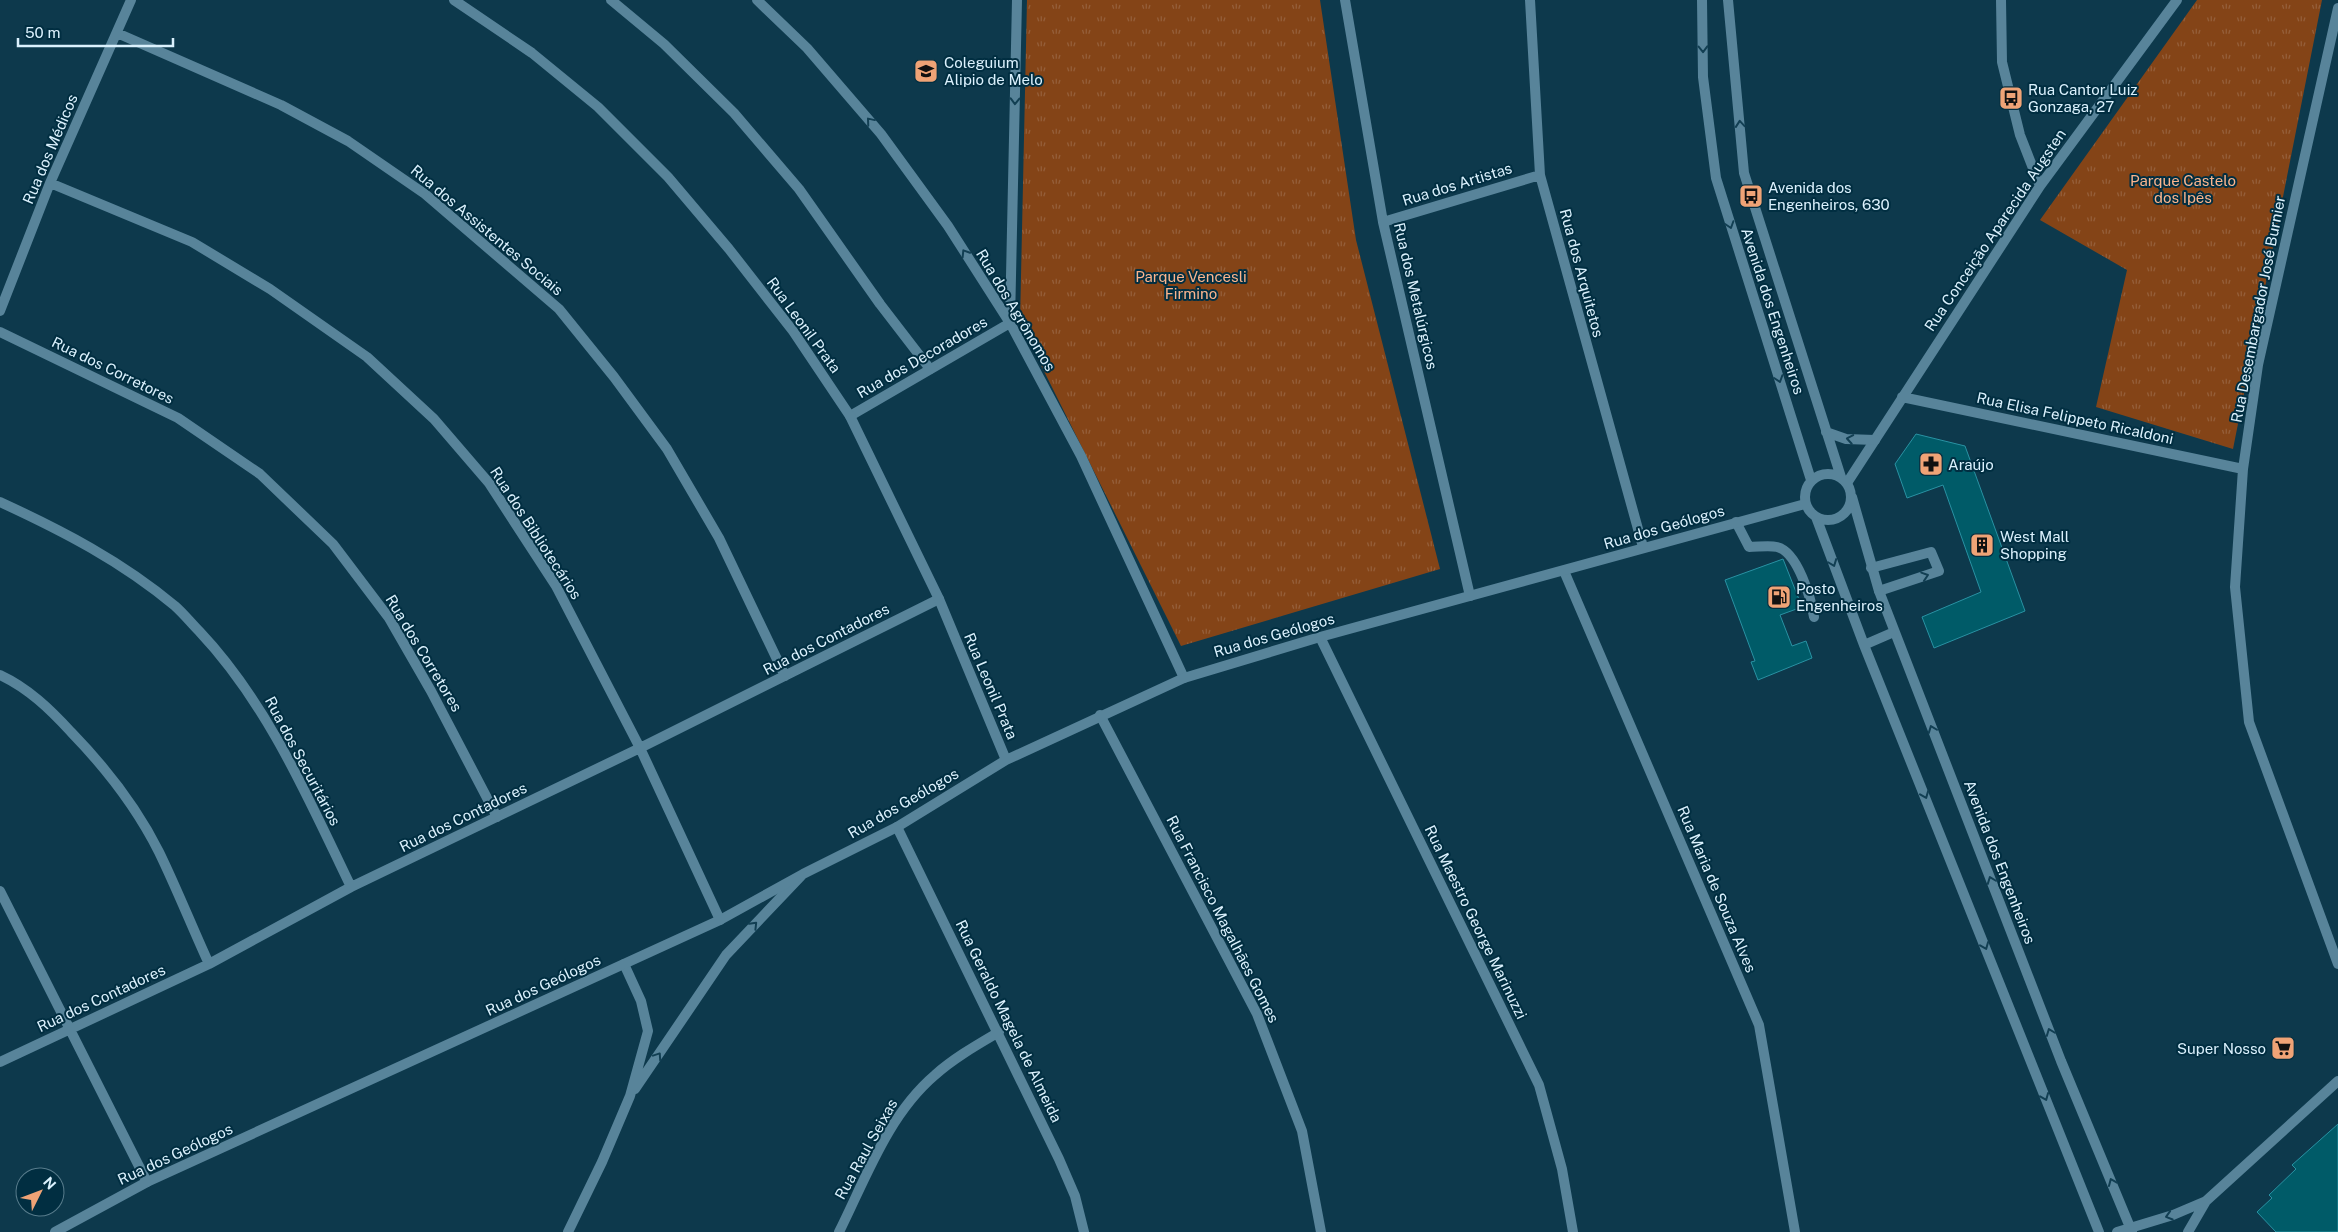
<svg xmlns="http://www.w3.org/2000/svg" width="2338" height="1232" viewBox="0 0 2338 1232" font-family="'Public Sans',sans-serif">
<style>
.park{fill:url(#park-tufts)}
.building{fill:#005b68;stroke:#2992a3}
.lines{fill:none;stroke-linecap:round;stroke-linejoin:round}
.service{stroke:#58849a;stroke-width:10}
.minor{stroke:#58849a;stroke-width:10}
.tertiary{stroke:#58849a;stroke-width:10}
.oneway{stroke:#123f53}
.labels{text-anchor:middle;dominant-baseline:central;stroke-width:4;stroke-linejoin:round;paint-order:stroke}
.poi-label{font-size:15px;fill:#dbf1fd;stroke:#012e41;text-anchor:start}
.street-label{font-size:15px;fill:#dbf1fd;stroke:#012e41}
.park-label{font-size:15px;fill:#fbb58d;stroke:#012e41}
</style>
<defs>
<pattern id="park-tufts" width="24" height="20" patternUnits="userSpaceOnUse" patternTransform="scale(1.25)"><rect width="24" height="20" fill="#844417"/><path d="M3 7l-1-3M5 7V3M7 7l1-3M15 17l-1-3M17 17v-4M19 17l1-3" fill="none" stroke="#955f3a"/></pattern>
</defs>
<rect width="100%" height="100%" fill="#0d394c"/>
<path class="park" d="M1027,0H1320L1356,240L1440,569L1181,646L1020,323Z
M2197,0H2322L2233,449L2096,407L2127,270L2040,220Z"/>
<path class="building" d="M1916,434L1965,446L2025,611L1934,648L1922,617L1981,592L1943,485L1907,498L1895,464Z
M1783,559L1802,607L1780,615L1792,646L1806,641L1812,658L1758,680L1751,662L1755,661L1725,580Z
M2338,1124V1232H2276L2257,1212L2272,1198L2269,1195L2296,1169L2292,1165Z"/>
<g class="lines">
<path class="service" d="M611,0L664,44L734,113L799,189L880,304L930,369
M1736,522L1749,547C1758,547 1769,545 1777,547C1798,552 1811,599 1814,617
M1871,568L1931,552L1939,571L1879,591"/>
<path class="minor" d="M757,0L807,48L881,134L948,226L1010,323L1081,456L1184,678
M1345,0L1383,222L1470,596
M1530,0L1540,175L1643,547
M2001,0L2002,62L2020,135L2040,186
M2338,8L2258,365L2243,469L2235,587L2249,722L2338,964
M117,33L281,105L348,141L425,194L559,309L614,377L667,449L719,538L785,676
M50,183L192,242L270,289L367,357L434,419L489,483L556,586L640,748L720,920
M1383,222L1540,175
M0,311L50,183L131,0
M1010,322L1017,0
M0,332L178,418L260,474L333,544L389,618L431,691L497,817
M1902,397L2243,469
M850,416L1010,323
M1847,483L2040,186L2177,0
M0,502C63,531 121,561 175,606C184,614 191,623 199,631C268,704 308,798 351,887
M1564,571L1759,1025L1795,1232
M1320,637L1539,1085L1562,1169L1573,1232
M0,675C28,688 50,709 71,732C105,767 137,808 159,852C177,889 192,927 209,964
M1100,715L1257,1014L1302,1131L1321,1232
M897,827L1059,1159L1075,1196L1084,1232
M0,891L147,1182
M0,1062L209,964L351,887L640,748L939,599
M635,1089L726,955L801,876
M568,1232L602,1162L630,1096L648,1031L641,1001L624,964
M839,1232C866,1178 888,1115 935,1075C954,1058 977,1045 999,1032"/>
<path class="tertiary" d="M454,0L532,53L598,107L668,177L729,249L793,331L850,416L939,599L1006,760
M1702,0L1703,77L1716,178L1811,480
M1728,0L1744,173L1841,477
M1826,432L1846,439L1875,440
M1805 497a23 23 0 1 1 46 0a23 23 0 1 1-46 0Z
M1852,497L1879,591L2061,1061L2132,1232
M1816,517L1864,645L2099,1232
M1864,645L1894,632
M55,1232L147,1182L720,920L803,874L897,827L1006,760L1184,678L1320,637L1805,504
M2117,1232L2173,1215L2206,1201
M2188,1232L2206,1201L2338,1081"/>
</g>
<defs><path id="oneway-chevron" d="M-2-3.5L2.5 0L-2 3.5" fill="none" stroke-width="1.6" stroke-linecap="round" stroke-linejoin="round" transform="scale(1.25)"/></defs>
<g class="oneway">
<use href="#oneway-chevron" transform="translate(1703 49) rotate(89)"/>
<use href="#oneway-chevron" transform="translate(1015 101) rotate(91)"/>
<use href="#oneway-chevron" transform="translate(870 121) rotate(-130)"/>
<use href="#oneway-chevron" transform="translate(1740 124) rotate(-95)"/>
<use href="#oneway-chevron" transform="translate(1730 225) rotate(72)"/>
<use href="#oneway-chevron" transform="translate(965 253) rotate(-122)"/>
<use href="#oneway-chevron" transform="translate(1779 379) rotate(72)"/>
<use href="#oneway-chevron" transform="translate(1850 439) rotate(-170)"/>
<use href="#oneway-chevron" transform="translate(1833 563) rotate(69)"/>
<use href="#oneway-chevron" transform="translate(1925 576) rotate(-18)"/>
<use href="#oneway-chevron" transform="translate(1932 729) rotate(-111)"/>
<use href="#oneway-chevron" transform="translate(1925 795) rotate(68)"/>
<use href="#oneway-chevron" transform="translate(1991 880) rotate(-111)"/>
<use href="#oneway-chevron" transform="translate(754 925) rotate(-46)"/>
<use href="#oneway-chevron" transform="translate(1985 946) rotate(68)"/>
<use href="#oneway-chevron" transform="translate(2050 1032) rotate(-111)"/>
<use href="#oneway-chevron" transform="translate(658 1056) rotate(-56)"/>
<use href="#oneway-chevron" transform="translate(2045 1097) rotate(68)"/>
<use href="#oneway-chevron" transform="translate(2112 1182) rotate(-113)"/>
<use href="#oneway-chevron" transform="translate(2169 1216) rotate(163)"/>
</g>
<defs>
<g id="school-square" transform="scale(1.25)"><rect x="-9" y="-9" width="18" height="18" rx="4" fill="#efa376" stroke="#012e41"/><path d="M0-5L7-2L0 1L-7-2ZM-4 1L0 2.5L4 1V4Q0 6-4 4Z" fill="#111"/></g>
<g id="bus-square" transform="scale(1.25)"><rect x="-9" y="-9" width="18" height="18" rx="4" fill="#efa376" stroke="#012e41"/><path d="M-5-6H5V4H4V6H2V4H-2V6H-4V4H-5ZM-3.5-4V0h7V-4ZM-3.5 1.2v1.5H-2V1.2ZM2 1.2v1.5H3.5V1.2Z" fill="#111"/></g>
<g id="pharmacy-square" transform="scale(1.25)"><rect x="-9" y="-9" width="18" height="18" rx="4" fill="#efa376" stroke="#012e41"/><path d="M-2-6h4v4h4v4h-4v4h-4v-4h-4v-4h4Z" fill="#111"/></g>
<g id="building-square" transform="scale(1.25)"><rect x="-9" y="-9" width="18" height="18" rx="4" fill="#efa376" stroke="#012e41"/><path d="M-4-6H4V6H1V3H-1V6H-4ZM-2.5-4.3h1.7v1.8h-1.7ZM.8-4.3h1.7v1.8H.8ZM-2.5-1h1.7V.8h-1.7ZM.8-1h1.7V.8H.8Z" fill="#111"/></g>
<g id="fuel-square" transform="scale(1.25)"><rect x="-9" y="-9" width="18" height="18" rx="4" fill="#efa376" stroke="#012e41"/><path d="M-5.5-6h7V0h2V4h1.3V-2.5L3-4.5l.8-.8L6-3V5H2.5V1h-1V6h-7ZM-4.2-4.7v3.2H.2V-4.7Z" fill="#111"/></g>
<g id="supermarket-square" transform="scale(1.25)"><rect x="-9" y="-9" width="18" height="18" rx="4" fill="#efa376" stroke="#012e41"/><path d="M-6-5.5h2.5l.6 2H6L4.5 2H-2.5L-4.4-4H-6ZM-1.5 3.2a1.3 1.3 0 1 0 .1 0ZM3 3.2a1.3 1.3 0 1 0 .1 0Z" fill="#111"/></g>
</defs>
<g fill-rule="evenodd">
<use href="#school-square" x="926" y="71"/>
<use href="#bus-square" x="2011" y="98"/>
<use href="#bus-square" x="1751" y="196"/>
<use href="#pharmacy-square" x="1931" y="464"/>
<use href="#building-square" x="1982" y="545"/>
<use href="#fuel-square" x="1779" y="597"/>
<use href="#supermarket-square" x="2283" y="1048"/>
</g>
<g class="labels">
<g class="poi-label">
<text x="944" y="62">Coleguium<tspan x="944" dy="17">Alipio de Melo</tspan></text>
<text x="2028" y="89">Rua Cantor Luiz<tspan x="2028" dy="17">Gonzaga, 27</tspan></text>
<text x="1768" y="187">Avenida dos<tspan x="1768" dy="17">Engenheiros, 630</tspan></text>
<text x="1948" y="464">Araújo</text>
<text x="2000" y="536">West Mall<tspan x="2000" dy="17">Shopping</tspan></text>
<text x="1796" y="588">Posto<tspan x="1796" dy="17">Engenheiros</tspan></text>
<text x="2266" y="1048" text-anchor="end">Super Nosso</text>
</g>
<g class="street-label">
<text transform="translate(50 149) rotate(-67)">Rua dos Médicos</text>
<text transform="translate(1457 184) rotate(-17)">Rua dos Artistas</text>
<text transform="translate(487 230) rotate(40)">Rua dos Assistentes Sociais</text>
<text transform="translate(1995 230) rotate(-56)">Rua Conceição Aparecida Augsten</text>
<text transform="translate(1582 273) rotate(75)">Rua dos Arquitetos</text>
<text transform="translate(1416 296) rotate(77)">Rua dos Metalúrgicos</text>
<text transform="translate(2258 309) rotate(-79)">Rua Desembargador José Burnier</text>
<text transform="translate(1016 310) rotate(59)">Rua dos Agrônomos</text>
<text transform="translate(1773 311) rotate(72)">Avenida dos Engenheiros</text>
<text transform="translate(804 325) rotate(54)">Rua Leonil Prata</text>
<text transform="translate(922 357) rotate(-30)">Rua dos Decoradores</text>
<text transform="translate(113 370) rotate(26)">Rua dos Corretores</text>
<text transform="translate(2075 418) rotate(12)">Rua Elisa Felippeto Ricaldoni</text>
<text transform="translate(1664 527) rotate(-16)">Rua dos Geólogos</text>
<text transform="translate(536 533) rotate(57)">Rua dos Bibliotecários</text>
<text transform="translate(1274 635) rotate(-16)">Rua dos Geólogos</text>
<text transform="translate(826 639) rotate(-27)">Rua dos Contadores</text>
<text transform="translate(424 653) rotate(59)">Rua dos Corretores</text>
<text transform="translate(991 686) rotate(67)">Rua Leonil Prata</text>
<text transform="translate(303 761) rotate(62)">Rua dos Securitários</text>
<text transform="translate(903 803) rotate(-30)">Rua dos Geólogos</text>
<text transform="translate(463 817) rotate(-26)">Rua dos Contadores</text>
<text transform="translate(2000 862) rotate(69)">Avenida dos Engenheiros</text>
<text transform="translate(1717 889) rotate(67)">Rua Maria de Souza Alves</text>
<text transform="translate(1223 919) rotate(63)">Rua Francisco Magalhães Gomes</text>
<text transform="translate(1476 922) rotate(64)">Rua Maestro George Marinuzzi</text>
<text transform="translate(543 985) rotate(-25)">Rua dos Geólogos</text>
<text transform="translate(101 998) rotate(-25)">Rua dos Contadores</text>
<text transform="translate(1009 1021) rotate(64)">Rua Geraldo Magela de Almeida</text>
<text transform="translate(866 1149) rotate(-61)">Rua Raul Seixas</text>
<text transform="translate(175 1154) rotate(-25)">Rua dos Geólogos</text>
</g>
<g class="park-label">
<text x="2183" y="180">Parque Castelo<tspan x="2183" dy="17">dos Ipês</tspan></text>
<text x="1191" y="276">Parque Vencesli<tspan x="1191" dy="17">Firmino</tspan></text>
</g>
</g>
<g transform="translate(40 1192) rotate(48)"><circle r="24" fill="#012e41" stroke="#587c8c"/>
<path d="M0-4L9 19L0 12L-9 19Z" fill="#efa376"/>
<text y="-8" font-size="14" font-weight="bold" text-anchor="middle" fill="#dbf1fd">N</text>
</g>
<path d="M18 38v8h155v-8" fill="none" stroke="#dbf1fd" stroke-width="2.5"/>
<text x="25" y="38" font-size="15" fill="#dbf1fd" stroke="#012e41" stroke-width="4" paint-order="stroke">50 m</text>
</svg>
